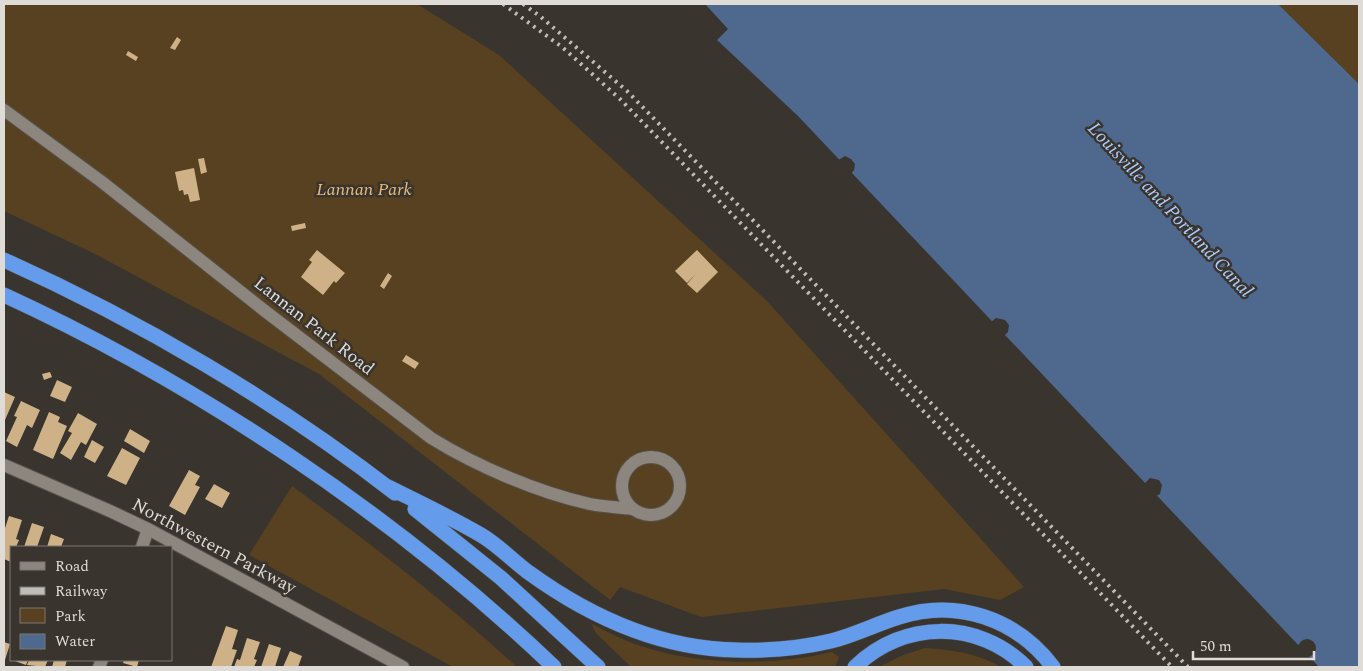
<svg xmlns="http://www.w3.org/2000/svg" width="1363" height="671" viewBox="0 0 1363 671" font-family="Spectral,serif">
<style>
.green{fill:#574120}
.water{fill:#4f688d}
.pier{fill:#39342e}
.building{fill:#ceb187}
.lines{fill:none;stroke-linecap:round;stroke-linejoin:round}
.minor-casing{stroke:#55524c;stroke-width:14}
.highway-casing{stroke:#55524c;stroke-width:16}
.minor{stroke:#8c867f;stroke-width:12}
.highway{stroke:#649ceb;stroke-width:15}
.rail{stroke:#c0bdb8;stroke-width:4;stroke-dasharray:2.5 5;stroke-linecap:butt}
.labels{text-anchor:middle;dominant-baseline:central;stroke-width:5;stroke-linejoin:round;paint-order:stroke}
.park-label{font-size:18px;font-style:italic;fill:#e7bb7b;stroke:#39342e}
.street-label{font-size:18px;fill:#dfdcd8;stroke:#39342e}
.water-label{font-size:19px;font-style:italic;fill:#aacbfb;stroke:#39342e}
</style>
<rect width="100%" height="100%" fill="#39342e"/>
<path class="green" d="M4,4H417L499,55L767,301L1024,587L1000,600L944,589L701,617L620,587L610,600L319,374L93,253L4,211Z
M1278,4H1359V84Z
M292,486C370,543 446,602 517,667H453L249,555Z
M592,624C604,630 615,636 627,641C690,666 767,667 832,652L839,657L835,667H631L595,632Z
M925,648C953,650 977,653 1001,667H879L903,655Z"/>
<path class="water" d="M705,4H1278L1359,84V667H1319L798,116L717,40L728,29Z"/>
<path class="pier" d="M845,156L851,159L855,164L854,170L850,175L837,161Z
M996,318L1005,320L1009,325L1008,332L1004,336L990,323Z
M1150,478L1159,480L1162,485L1160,494L1154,497L1143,485Z
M1298 648a9 9 0 1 1 18 0a9 9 0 1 1-18 0Z"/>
<path class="building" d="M177,37L181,40L175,50L170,48Z
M128,51L138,57L136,61L126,55Z
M204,158L207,172L201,174L198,159Z
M194,168L200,200L190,202L188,194L184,195L183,190L179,191L175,172Z
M305,223L306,228L292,231L291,226Z
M317,250L345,273L336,283L334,281L323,295L301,277L312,262L309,260Z
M697,250L718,272L697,293L687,284L696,274L687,283L675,271Z
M388,273L392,276L384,289L380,286Z
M406,355L419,363L415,369L402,361Z
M50,372L52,377L44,380L42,374Z
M57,380L72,387L65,402L50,396Z
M4,392L15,397L5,420H4Z
M21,401L40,410L32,428L27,425L17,447L6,441L17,417L14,416Z
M49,412L60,417L58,422L67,426L53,459L33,450Z
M78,413L97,424L86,445L81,442L71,460L60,453L72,433L68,431Z
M130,429L150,441L144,453L124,441Z
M92,440L104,447L95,463L84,457Z
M122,448L140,458L126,485L107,476Z
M189,470L200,476L195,485L200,487L185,515L169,506Z
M214,484L230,493L222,508L205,499Z
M9,516L22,520L16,539L19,540L16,547H11V562L4,559V531Z
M32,523L44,527L37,547H24Z
M51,534L64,539L61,547H47Z
M226,626L238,630L232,649L237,650L231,667H211Z
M247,638L260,642L254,659L257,660L254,667H234L237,659L240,660Z
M4,642L10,644L5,660L4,659Z
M269,644L281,648L275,667H261Z
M290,651L302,656L298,667H283Z
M12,660H28L26,665Z
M29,660H48L45,667L27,665Z
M54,660H67L65,667H52Z
M124,660H139L137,667L123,663Z"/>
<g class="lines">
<g class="minor-casing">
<path id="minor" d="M4,110L102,182L265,311L431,438C476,466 539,493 590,504C604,507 619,507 632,509
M622 486a29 29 0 1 1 58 0a29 29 0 1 1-58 0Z
M4,465L110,511L148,529L403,667
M142,547L148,529
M99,667L102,660"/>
</g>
<g class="highway-casing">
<path id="highway" d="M4,260C138,320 278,402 395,493
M4,295C200,385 398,518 554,667
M386,486C418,502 450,517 481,535C498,545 512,560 528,572C590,617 659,649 737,650C768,651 801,648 831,641C855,635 876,624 899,617C957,598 1017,619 1053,667
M415,509L501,578L598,667
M855,667C903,620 978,619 1026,667"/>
</g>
<use href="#minor" class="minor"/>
<use href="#highway" class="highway"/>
<path class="rail" d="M503,4L562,47L620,99L1172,667
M523,4L541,17L627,91L1188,667"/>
</g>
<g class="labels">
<g class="park-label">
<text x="364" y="189">Lannan Park</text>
</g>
<g class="street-label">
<text transform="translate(314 326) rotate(38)">Lannan Park Road</text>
<text transform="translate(214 546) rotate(28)">Northwestern Parkway</text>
</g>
<g class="water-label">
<text transform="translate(1170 210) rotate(47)">Louisville and Portland Canal</text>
</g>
</g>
<rect width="1363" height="671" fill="none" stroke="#dfdcd8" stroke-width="10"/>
<rect x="10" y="546" width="162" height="115" fill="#39342e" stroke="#7b7772"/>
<rect x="20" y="562" width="25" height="8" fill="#8c867f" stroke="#7b7772"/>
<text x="55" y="571" font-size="15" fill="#dfdcd8">Road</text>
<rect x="20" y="587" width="25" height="8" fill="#c0bdb8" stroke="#7b7772"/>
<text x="55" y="596" font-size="15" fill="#dfdcd8">Railway</text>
<rect x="20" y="608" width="25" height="15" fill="#574120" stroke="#7b7772"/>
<text x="55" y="621" font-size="15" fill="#dfdcd8">Park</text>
<rect x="20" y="634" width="25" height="15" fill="#4f688d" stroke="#7b7772"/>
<text x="55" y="646" font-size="15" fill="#dfdcd8">Water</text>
<path d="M1193 651v8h121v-8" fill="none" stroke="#dfdcd8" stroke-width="2.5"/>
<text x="1200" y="651" font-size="15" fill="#dfdcd8" stroke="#39342e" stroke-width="4" paint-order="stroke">50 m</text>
</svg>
